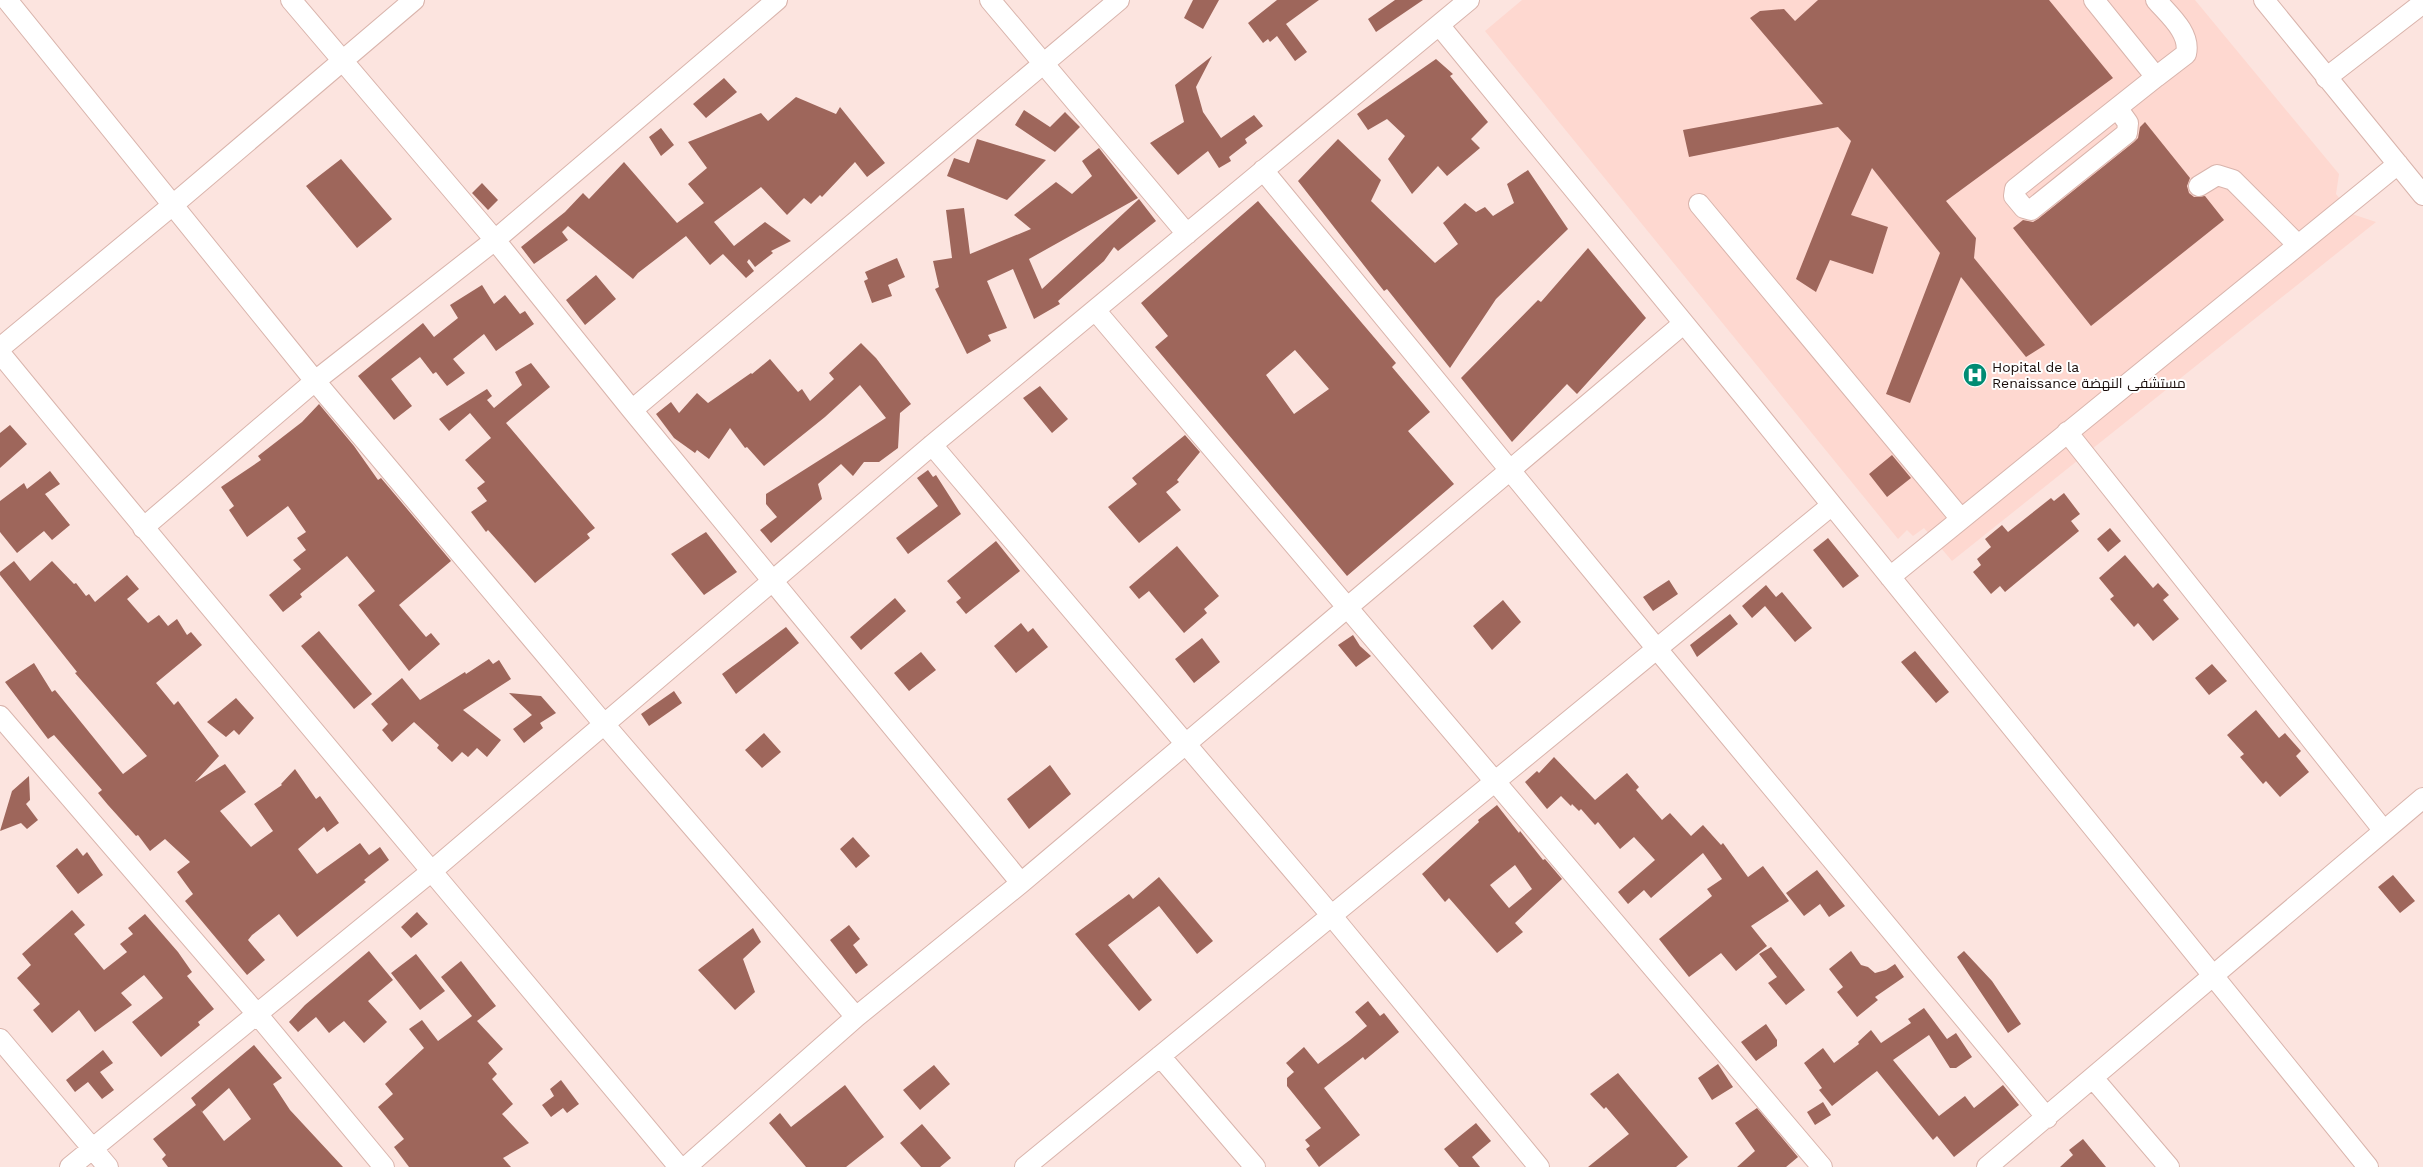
<svg xmlns="http://www.w3.org/2000/svg" width="2423" height="1167" viewBox="0 0 2423 1167" font-family="'Work Sans',Cairo,sans-serif">
<style>
.built{fill:#fed8d0}
.building{fill:#9e665b;fill-rule:evenodd}
.lines{fill:none;stroke-linecap:round;stroke-linejoin:round}
.minor-casing{stroke:#d9b4ac;stroke-width:22}
.minor{stroke:#fff;stroke-width:20}
.labels{text-anchor:middle;dominant-baseline:central;stroke-width:4;stroke-linejoin:round;paint-order:stroke}
.poi-label{font-size:14px;fill:#180c09;stroke:#fff;text-anchor:start}
</style>
<rect width="100%" height="100%" fill="#fce4df"/>
<path class="built" d="M1522,0H2195L2339,174L2336,194L2352,214L2376,222L1952,561L1924,528L1913,536L1907,530L1898,539L1485,31Z"/>
<path class="building" d="M1193,0H1219L1203,29L1184,18Z
M1277,0H1319L1286,24L1307,52L1295,61L1277,36L1270,42L1268,39L1263,43L1248,23Z
M1395,0H1423L1376,32L1368,19Z
M1818,0H2049L2113,78L1946,201L1976,238L1974,258L2045,345L2026,357L1961,277L1910,403L1886,394L1940,253L1872,168L1851,215L1888,227L1873,274L1830,260L1816,292L1796,279L1851,141L1838,127L1689,157L1683,130L1823,104L1750,18L1760,11L1784,9L1795,21Z
M1212,56L1196,87L1203,112L1221,138L1254,115L1263,126L1245,139L1247,143L1229,157L1231,161L1219,168L1208,151L1178,175L1150,143L1184,122L1175,85Z
M1436,59L1453,74L1450,76L1488,122L1471,139L1480,148L1447,176L1438,166L1412,194L1388,159L1405,136L1387,119L1368,130L1357,114Z
M724,78L737,92L706,118L693,104Z
M796,97L836,114L840,107L885,163L867,177L855,162L822,197L820,195L811,204L804,198L787,215L761,187L714,222L734,246L765,222L791,241L771,251L773,253L755,267L749,259L747,262L754,271L746,278L723,254L710,265L686,236L638,273L633,279L568,226L562,232L568,240L534,264L521,247L565,212L583,193L589,199L624,162L677,223L704,203L688,184L707,168L688,142L761,113L768,121Z
M1024,110L1050,127L1065,112L1080,127L1055,152L1015,125Z
M2145,122L2190,178L2187,186L2189,193L2194,197L2205,196L2224,220L2091,326L2013,228L2023,220L2033,222L2038,219L2134,142L2138,138L2140,127Z
M661,128L674,145L661,156L649,137Z
M977,139L1046,160L1007,200L947,176L954,158L969,163Z
M1338,139L1381,180L1371,201L1435,263L1458,244L1443,223L1465,203L1476,212L1485,207L1493,216L1514,203L1507,184L1528,170L1568,229L1496,299L1450,368L1387,289L1384,291L1298,181Z
M1099,148L1138,198L1029,259L1042,289L1139,199L1156,221L1118,251L1114,247L1104,261L1058,301L1060,304L1034,319L1013,269L987,281L1007,328L988,335L991,341L967,354L935,289L939,287L933,261L952,258L946,210L964,208L970,254L1031,229L1014,215L1056,182L1072,194L1092,176L1082,161Z
M341,159L392,219L357,248L306,186Z
M482,183L498,200L488,210L472,193Z
M1258,201L1396,363L1392,367L1430,412L1408,431L1454,484L1347,576L1155,347L1168,336L1141,303ZM1295,350L1329,389L1294,414L1266,375Z
M1588,248L1646,318L1577,394L1567,384L1512,442L1461,378L1538,300L1541,302Z
M897,258L905,277L888,285L892,296L872,303L864,281L868,279L865,272Z
M596,275L616,299L585,325L566,300Z
M482,285L494,304L505,295L520,314L525,311L534,324L496,351L484,334L453,359L465,373L447,386L436,372L433,374L420,357L391,379L412,406L394,420L358,376L423,323L434,337L458,318L450,305Z
M861,343L876,358L911,404L900,413L898,448L879,462H864L853,476L841,464L818,484L822,499L771,543L760,530L777,517L766,504V494L886,418L860,385L825,417L764,466L747,447L745,448L730,428L709,459L697,450L695,453L674,438L656,414L671,402L679,413L697,393L708,403L751,373L752,374L770,359L798,392L802,389L810,401L834,379L829,373Z
M531,363L550,387L506,423L595,528L587,534L590,538L535,583L488,530L486,532L471,512L487,501L477,488L485,482L465,460L491,438L470,413L449,431L439,419L487,389L492,396L487,400L494,408L522,385L515,372Z
M1040,386L1068,419L1052,433L1023,398Z
M319,404L354,446L378,480L381,478L451,561L399,605L426,637L431,633L440,644L409,671L358,605L375,591L347,556L300,594L302,597L283,612L269,595L301,569L293,560L306,550L297,538L306,532L288,506L247,537L229,510L234,506L221,487L261,460L258,456L302,422Z
M10,425L27,444L0,468V433Z
M1185,435L1200,452L1177,480L1179,482L1166,492L1181,510L1139,543L1108,507L1137,484L1132,478Z
M1892,455L1911,478L1887,497L1869,474Z
M928,470L933,477L936,475L961,514L908,554L896,538L938,506L917,478Z
M50,471L60,484L45,494L70,525L52,540L44,531L17,553L0,532V501L24,483L27,489Z
M2064,493L2080,514L2071,521L2079,531L2005,592L2000,586L1991,594L1973,572L1981,565L1977,559L1991,547L1985,539L2002,525L2008,532L2051,498L2054,501Z
M2110,528L2121,541L2108,552L2097,539Z
M706,532L737,572L704,595L671,554Z
M1828,538L1859,576L1843,588L1813,550Z
M996,541L1020,571L966,614L956,602L961,598L947,581Z
M1177,546L1219,596L1204,609L1207,613L1184,633L1149,591L1139,599L1129,587Z
M2125,555L2153,588L2158,583L2169,595L2163,600L2179,619L2153,641L2138,623L2134,627L2110,599L2114,596L2099,578Z
M14,561L30,581L52,561L74,584L76,583L86,596L89,594L95,602L127,575L139,589L127,599L148,623L159,615L168,626L177,619L187,635L191,632L202,645L156,683L174,705L178,701L219,756L195,782L225,764L246,792L220,811L251,847L273,831L254,804L282,785L281,784L295,769L316,799L320,796L339,823L327,832L324,827L298,849L317,874L360,843L369,855L380,847L389,860L364,880L366,882L297,937L279,914L252,935L248,940L265,960L247,975L185,901L193,894L177,872L190,862L165,839L150,851L138,835L136,836L108,805L98,793L102,790L54,735L48,739L5,682L34,663L52,692L55,690L123,774L147,756L75,673L77,672L0,575V572Z
M1669,580L1678,594L1653,611L1643,597Z
M1766,585L1776,597L1782,592L1812,628L1795,642L1765,606L1752,618L1742,606Z
M895,598L906,611L861,650L850,637Z
M1503,600L1521,622L1492,650L1473,626Z
M1730,614L1738,624L1697,657L1690,645Z
M1021,623L1028,632L1033,628L1048,647L1016,673L994,646Z
M786,627L799,643L736,694L722,674Z
M319,631L372,694L354,709L301,646Z
M1353,635L1360,646L1371,656L1356,667L1338,645Z
M1202,638L1220,662L1194,683L1175,659Z
M1915,651L1949,692L1936,703L1901,662Z
M921,652L936,670L909,691L894,673Z
M489,659L493,664L499,660L511,679L463,710L501,740L487,757L477,748L468,757L462,752L452,762L437,748L439,745L414,722L392,742L382,730L388,724L371,704L402,678L420,700L465,672L466,674Z
M2212,664L2227,681L2209,695L2195,678Z
M674,691L682,703L649,726L641,714Z
M509,693L541,696L556,713L540,723L543,728L524,743L513,729L532,715Z
M236,698L254,718L239,735L234,730L226,737L207,722Z
M2256,710L2279,738L2285,733L2301,751L2296,756L2309,772L2280,797L2266,781L2263,784L2240,757L2244,754L2227,735Z
M764,733L781,752L762,768L745,750Z
M1554,757L1595,800L1627,773L1639,787L1636,790L1662,820L1670,813L1691,836L1703,825L1721,845L1723,843L1748,877L1763,866L1789,901L1751,926L1767,946L1736,971L1721,953L1689,977L1659,939L1712,896L1707,889L1722,879L1703,853L1651,898L1644,890L1628,904L1618,892L1655,860L1634,837L1620,849L1598,822L1595,825L1581,809L1579,811L1572,804L1571,806L1561,796L1547,809L1525,782L1537,771L1539,773Z
M1050,765L1071,794L1029,829L1007,799Z
M29,776L30,800L26,804L38,820L27,829L21,823L0,831L12,791Z
M1497,805L1519,833L1520,831L1543,860L1545,859L1562,879L1515,923L1523,932L1497,953L1449,898L1445,902L1422,874L1479,822L1478,820ZM1515,865L1532,889L1509,908L1490,885Z
M853,837L870,856L856,868L840,849Z
M77,848L83,856L87,852L103,875L78,894L56,866Z
M1817,870L1845,906L1829,917L1820,904L1804,916L1786,893Z
M2393,875L2415,901L2400,913L2378,887Z
M1159,877L1213,941L1197,954L1159,906L1108,945L1152,1000L1139,1011L1075,934L1129,894L1133,899Z
M72,910L85,925L74,934L104,970L127,952L120,944L133,934L128,928L145,914L178,952L192,972L187,976L214,1009L198,1022L200,1025L161,1057L132,1022L163,998L144,975L121,993L132,1005L95,1032L79,1010L52,1033L33,1010L40,1004L17,978L31,965L22,954Z
M417,912L428,924L411,938L401,927Z
M849,925L860,939L853,945L868,965L856,974L830,940Z
M753,928L761,942L743,959L755,992L735,1010L698,970Z
M1771,947L1805,990L1786,1005L1768,983L1777,977L1759,954Z
M369,951L393,980L368,1001L387,1022L364,1043L344,1021L329,1033L316,1017L298,1032L289,1022L305,1005Z
M1851,951L1861,965L1868,967L1875,973L1886,970L1895,964L1904,977L1875,997L1878,1000L1857,1017L1837,992L1843,987L1829,969Z
M1964,951L1992,981L2021,1024L2008,1033L1957,957Z
M416,954L445,991L420,1010L391,973Z
M461,961L496,1006L477,1021L503,1049L488,1063L497,1074L492,1079L513,1104L502,1114L529,1143L503,1158L511,1167H409L394,1147L404,1139L378,1107L393,1094L385,1084L424,1048L409,1029L422,1020L438,1041L472,1016L441,977Z
M1368,1001L1380,1016L1384,1013L1399,1032L1365,1060L1363,1057L1324,1088L1360,1135L1319,1167L1306,1149L1310,1146L1305,1140L1321,1128L1287,1086V1078L1294,1072L1286,1063L1304,1047L1318,1064L1350,1040L1367,1026L1355,1012Z
M1924,1008L1947,1039L1956,1033L1972,1057L1956,1068H1950L1929,1035L1893,1060L1939,1116L1965,1096L1974,1108L2003,1085L2019,1105L1954,1157L1937,1136L1933,1140L1877,1071L1832,1106L1819,1090L1822,1088L1804,1063L1823,1048L1834,1063L1859,1044L1858,1042L1871,1030L1881,1043L1911,1023L1908,1019Z
M1766,1024L1777,1040V1046L1756,1061L1741,1042Z
M254,1045L282,1078L273,1084L290,1110L343,1167H168L162,1159L166,1155L153,1139L196,1105L191,1098ZM229,1088L251,1119L224,1141L200,1109L202,1112Z
M103,1050L113,1063L100,1072L114,1090L102,1099L88,1082L75,1092L66,1080Z
M1718,1064L1733,1087L1712,1100L1698,1078Z
M934,1065L950,1084L920,1110L903,1090Z
M1618,1073L1688,1157L1676,1167H1588L1629,1134L1606,1107L1604,1109L1590,1094Z
M561,1080L579,1104L567,1113L563,1108L551,1117L542,1105L554,1096L550,1089Z
M845,1085L884,1137L846,1167H806L769,1123L780,1113L791,1127Z
M1823,1102L1831,1115L1815,1125L1807,1112Z
M1757,1108L1798,1157L1786,1167H1737L1755,1151L1735,1123Z
M1476,1123L1491,1141L1472,1157L1480,1167H1459L1444,1149Z
M922,1124L951,1158L940,1167H921L900,1143Z
M2083,1139L2106,1167H2060L2073,1155L2069,1150Z"/>
<g class="lines">
<g class="minor-casing">
<path id="minor" d="M7,0L315,381L604,724L856,1017
M291,0L495,240L632,410L1021,883
M990,0L1187,234
M2094,0L2156,77L2186,54C2191,33 2169,15 2156,0
M2264,0L2423,195
M1439,25L1751,405L2368,1167
M2326,78L2423,3
M2118,109L2128,123L2127,133L2031,210L2024,208L2014,196L2015,189L2156,77
M1263,170L1657,649L2047,1118
M2199,186L2217,175L2233,180L2297,244
M1699,204L1961,519
M1095,310L1822,1167
M0,348L174,204L414,0
M0,353C224,627 453,895 679,1167
M632,410L1119,0
M2067,432L2384,831
M932,445L1331,915L1539,1167
M143,528L315,381L495,240L777,0
M1890,577L2398,164
M0,716L257,1014L384,1167
M0,1039L108,1167
M1160,1056L1255,1167
M2093,1078L2169,1167
M70,1167L433,870L932,445L1469,0
M686,1167L856,1017L1021,883L1683,324
M1025,1167L1832,505
M1987,1167L2423,798"/>
</g>
<use href="#minor" class="minor"/>
</g>
<defs>
<g id="hospital-disc" transform="scale(1.25)"><circle r="9.5" fill="#008b73" stroke="#fff"/><path d="M-5-5h3v3.5h4V-5h3V5h-3V1.5h-4V5h-3Z" fill="#fff"/></g>
</defs>
<g fill-rule="evenodd">
<use href="#hospital-disc" x="1975" y="375"/>
</g>
<g class="labels">
<g class="poi-label">
<text x="1992" y="367">Hopital de la<tspan x="1992" dy="16">Renaissance مستشفى النهضة</tspan></text>
</g>
</g>
</svg>
